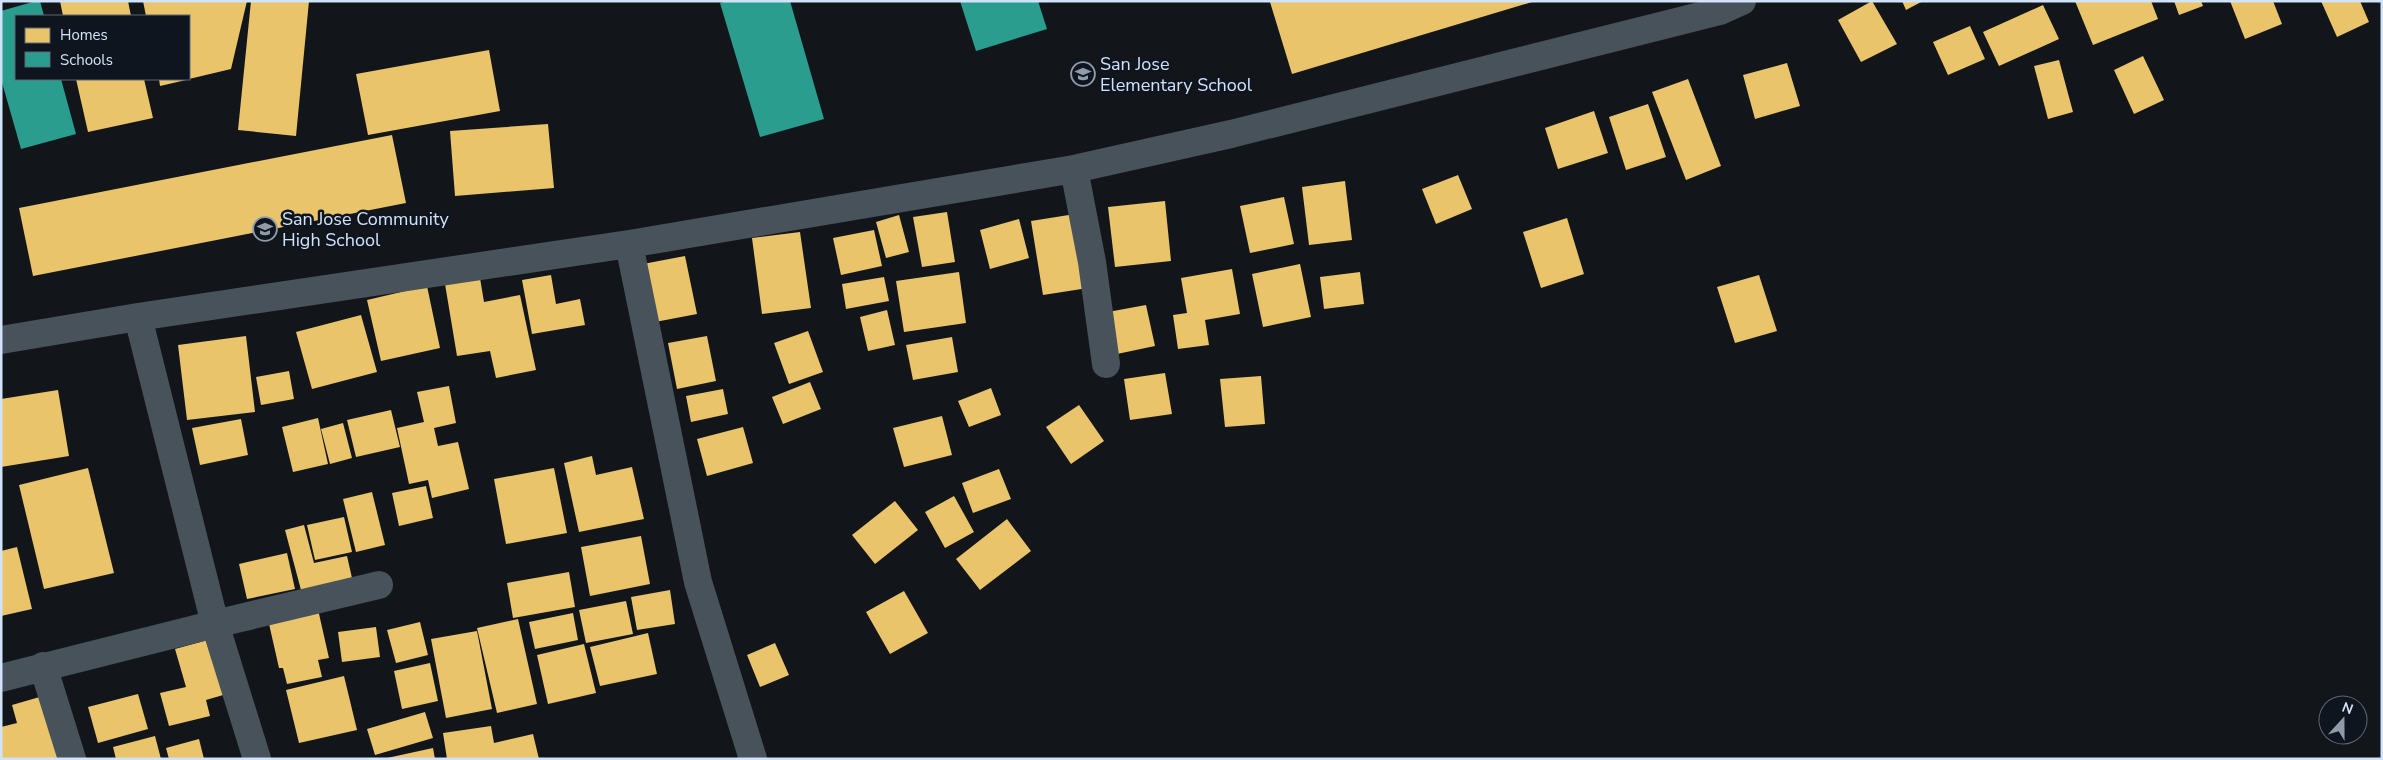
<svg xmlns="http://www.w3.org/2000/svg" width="2383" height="760" viewBox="0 0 2383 760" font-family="'Nunito Sans',sans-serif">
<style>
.homes{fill:#e9c46a}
.schools{fill:#2a9d8f}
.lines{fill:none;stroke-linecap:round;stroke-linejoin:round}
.minor{stroke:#48525a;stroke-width:28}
.labels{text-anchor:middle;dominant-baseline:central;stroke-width:5;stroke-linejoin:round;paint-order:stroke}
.poi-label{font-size:18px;fill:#d2e3f9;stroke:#0f151e;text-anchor:start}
</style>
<rect width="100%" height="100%" fill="#12161a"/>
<path class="homes" d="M60,1H128L131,16H63Z
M143,1H247L231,69L189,79V16H146Z
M251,1H309L296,136L238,130Z
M1274,1H1532V2L1292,74L1270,2Z
M1872,1L1897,44L1861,62L1838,20Z
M1902,1H1923L1906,10Z
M2075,1H2151L2158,19L2093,45Z
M2174,1H2201L2203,6L2179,15Z
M2230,1H2273L2282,24L2245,39Z
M2321,1H2360L2369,22L2337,37Z
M2043,5L2059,39L1999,66L1983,32Z
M1970,26L1985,59L1948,75L1933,42Z
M489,50L500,111L368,135L356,74Z
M2143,56L2164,100L2134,114L2114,70Z
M2059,60L2073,112L2048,119L2034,66Z
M1787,63L1800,106L1755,119L1743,75Z
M76,79H144L153,118L88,132Z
M159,79H186V80L160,86Z
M1688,79L1721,166L1686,180L1652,92Z
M1648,104L1666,157L1626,170L1609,117Z
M1594,111L1608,153L1558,169L1545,128Z
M548,124L554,188L455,196L450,131Z
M392,135L406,203L33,276L19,208Z
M1458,175L1472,209L1436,224L1422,189Z
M1345,181L1352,240L1309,245L1302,187Z
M1284,197L1294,244L1250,253L1240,206Z
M1165,201L1171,261L1115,267L1108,207Z
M947,212L955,262L922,267L913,217Z
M1075,214L1088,288L1043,295L1031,221Z
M899,215L909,252L886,258L876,222Z
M1567,218L1584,274L1541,288L1523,232Z
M1019,219L1029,258L990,269L980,230Z
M874,230L882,266L841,275L833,238Z
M800,232L811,308L762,314L752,238Z
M685,256L697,314L655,322L643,264Z
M1300,264L1311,317L1263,327L1252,274Z
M1232,269L1240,314L1205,320L1209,345L1178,349L1173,315L1187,313L1181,278Z
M959,272L966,323L904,332L896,281Z
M1360,272L1364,304L1324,309L1320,277Z
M551,275L556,304L580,299L585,325L532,334L522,280Z
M1759,275L1777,331L1735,343L1717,287Z
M884,277L889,301L846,309L842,284Z
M480,278L484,302L520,295L536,370L496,378L490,351L457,356L445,284Z
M427,286L440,348L381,361L367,300Z
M1146,305L1155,346L1117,354L1108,312Z
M887,310L895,345L868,351L860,317Z
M361,315L377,372L312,389L296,332Z
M808,331L823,372L789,384L774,343Z
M246,336L255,412L187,420L178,345Z
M707,336L716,381L677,389L668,343Z
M952,337L958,372L913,380L906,345Z
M289,371L294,399L261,405L256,377Z
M1165,373L1172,414L1130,420L1124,379Z
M1261,376L1265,424L1225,427L1220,379Z
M810,382L821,409L783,424L772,397Z
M449,386L456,423L434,428L438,446L458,442L469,489L432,498L428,480L409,484L397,428L424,422L417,392Z
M991,388L1001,415L969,427L958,401Z
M723,389L728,414L691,422L686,396Z
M58,390L69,456L1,467V399Z
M1079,405L1104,441L1071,464L1046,427Z
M391,410L400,447L356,457L347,420Z
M942,416L952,455L904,467L893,428Z
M318,418L328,464L293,472L282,427Z
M241,419L248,455L200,465L192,428Z
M343,423L352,458L330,464L321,429Z
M743,427L753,463L707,476L697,439Z
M592,456L596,475L632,467L644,519L579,532L564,463Z
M88,468L114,573L44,589L19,485Z
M554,468L567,533L506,544L494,479Z
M999,469L1011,499L973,513L962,483Z
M426,486L433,518L399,526L392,493Z
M372,492L385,545L356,552L343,499Z
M954,496L974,532L945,548L925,512Z
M895,501L918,530L875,564L852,535Z
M344,517L352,552L315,560L307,525Z
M1007,519L1031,551L980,590L956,559Z
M304,525L314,563L347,556L352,578L301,590L285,530Z
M641,536L650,584L590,596L581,547Z
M17,547L32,609L1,616V551Z
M287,553L295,589L247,599L239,564Z
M569,572L575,607L513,618L507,583Z
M670,590L675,624L637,630L631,597Z
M904,591L928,633L890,654L866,612Z
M626,601L633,634L586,643L579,610Z
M317,605L329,658L318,660L322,677L287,684L283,668H279L267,615Z
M573,613L578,640L535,649L529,622Z
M518,619L537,704L497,713L477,628Z
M420,622L428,655L396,663L387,630Z
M376,627L380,657L342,662L338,632Z
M477,631L492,709L446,718L431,639Z
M648,633L657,674L600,686L590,647Z
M215,638L230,693L206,700L210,716L169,726L160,693L186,687L175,649Z
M775,643L789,675L760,687L747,655Z
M584,644L596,693L548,704L537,655Z
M430,663L438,701L402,709L394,671Z
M344,676L357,730L299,743L286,690Z
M138,694L148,729L98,743L88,707Z
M43,696L61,759H1V727L17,723L12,705Z
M425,712L433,738L375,755L367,729Z
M491,726L494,743L533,734L539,759H447L443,733Z
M155,736L161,759H116L113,747Z
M199,739L204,759H169L166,748Z
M433,748L435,759H387V758Z"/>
<path class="schools" d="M36,1H40L44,16H16V79H61L76,134L21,149L1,79V11Z
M727,1H790L824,119L760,137L720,3Z
M960,1H1038L1047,29L976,51Z"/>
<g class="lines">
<path class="minor" d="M1074,169L1092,262L1106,364
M629,244L698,582L753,759
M138,317L215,624L257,759
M1,340L138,317L629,244L1074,169L1231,134L1720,11L1742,1
M43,666L72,759
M1,678L215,624L379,585"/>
</g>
<defs>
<g id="school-ring" transform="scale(1.25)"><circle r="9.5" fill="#0f151e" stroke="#8f9bab" stroke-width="1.5"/><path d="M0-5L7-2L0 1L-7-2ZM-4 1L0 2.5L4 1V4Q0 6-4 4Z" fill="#8f9bab"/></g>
</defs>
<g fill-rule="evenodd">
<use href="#school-ring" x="1083" y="74"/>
<use href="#school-ring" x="265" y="229"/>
</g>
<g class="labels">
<g class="poi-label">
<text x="1100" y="64">San Jose<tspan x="1100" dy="21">Elementary School</tspan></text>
<text x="282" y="219">San Jose Community<tspan x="282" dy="21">High School</tspan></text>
</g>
</g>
<rect width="2383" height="760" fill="none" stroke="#d2e3f9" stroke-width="5"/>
<rect x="15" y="15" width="175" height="65" fill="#0f151e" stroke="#5d6776"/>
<rect x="25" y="28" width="25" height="15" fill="#e9c46a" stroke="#5d6776"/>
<text x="60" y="40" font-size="15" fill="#d2e3f9">Homes</text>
<rect x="25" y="52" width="25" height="15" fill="#2a9d8f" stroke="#5d6776"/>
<text x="60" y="65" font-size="15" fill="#d2e3f9">Schools</text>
<g transform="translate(2343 720) rotate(21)"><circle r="24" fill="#0f151e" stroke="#5d6776"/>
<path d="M0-4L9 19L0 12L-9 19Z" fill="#8f9bab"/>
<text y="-8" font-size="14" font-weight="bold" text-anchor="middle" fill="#d2e3f9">N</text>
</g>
</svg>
